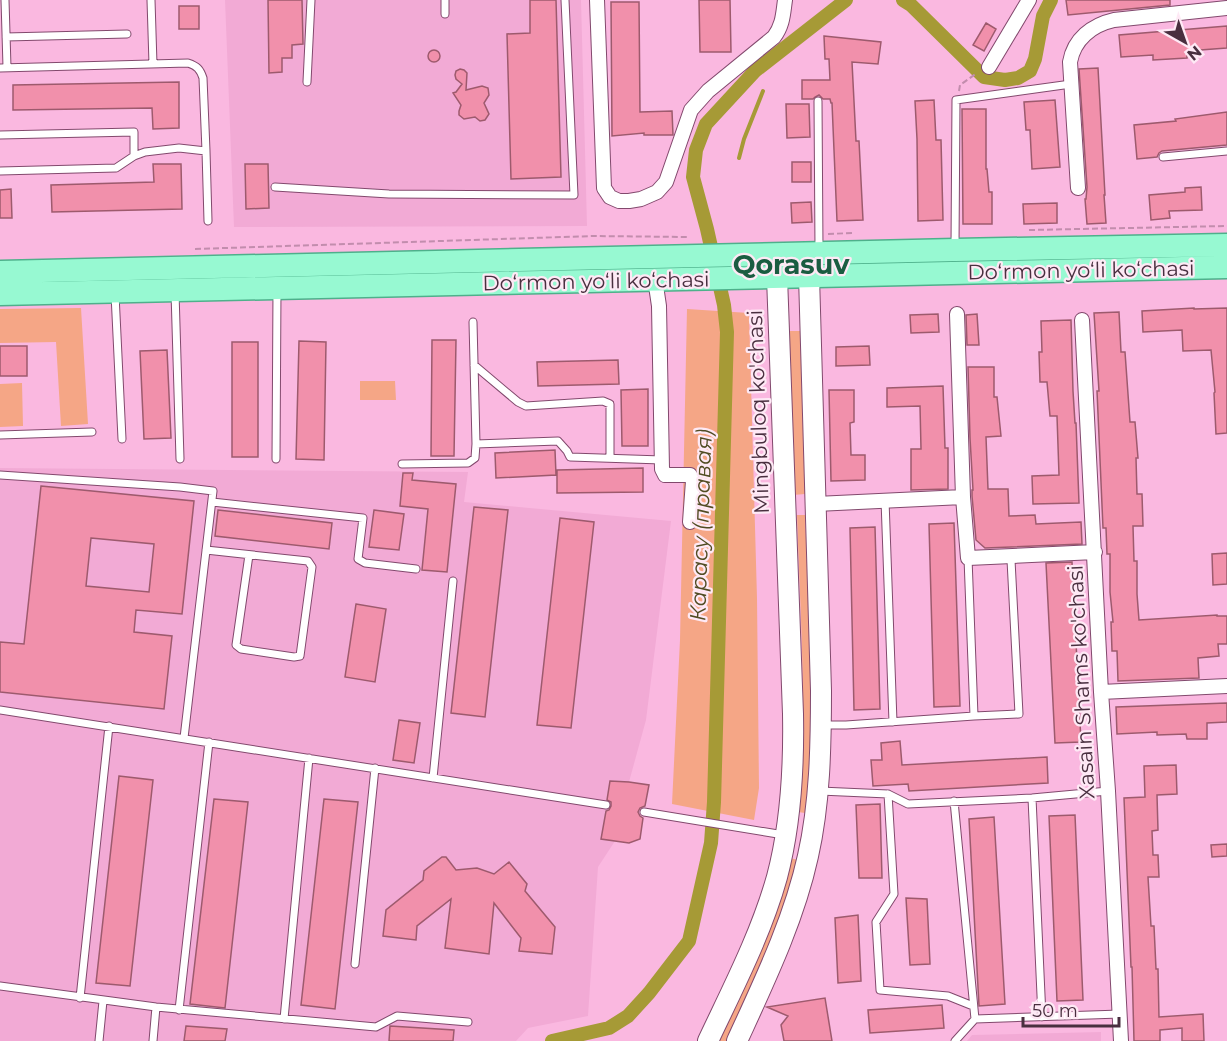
<svg xmlns="http://www.w3.org/2000/svg" width="1227" height="1041" viewBox="0 0 1227 1041" font-family="Montserrat,sans-serif">
<style>
.built{fill:#f2aad5}
.green{fill:#f5a686}
.lines{fill:none;stroke-linecap:round;stroke-linejoin:round}
.stream{stroke:#a69a36;stroke-width:4}
.canal{stroke:#a69a36;stroke-width:14}
.building{fill:#f190ab;stroke:#9d5a6d;stroke-width:1.5;fill-rule:evenodd}
.lane-casing{stroke:#82496d;stroke-width:9}
.street-casing{stroke:#82496d;stroke-width:16}
.secondary-casing{stroke:#82496d;stroke-width:22}
.primary-casing{stroke:#4eb08b;stroke-width:25}
.path{stroke:#c28dad;stroke-width:2;stroke-dasharray:6 3;stroke-linecap:butt}
.lane{stroke:#fff;stroke-width:7}
.street{stroke:#fff;stroke-width:14}
.secondary{stroke:#fff;stroke-width:20}
.primary{stroke:#97f9d2;stroke-width:22}
.labels{text-anchor:middle;dominant-baseline:central;stroke-width:4.5;stroke-linejoin:round;paint-order:stroke}
.street-label{font-size:21px;fill:#492f3f;stroke:#fee9f5}
.water-label{font-size:22px;font-style:italic;fill:#514c23;stroke:#fee9f5}
.district-label{font-size:27px;font-weight:bold;fill:#1a5c41;stroke:#fee9f5}
</style>
<rect width="100%" height="100%" fill="#fab8e0"/>
<path class="built" d="M225,0H581L587,226L234,227Z
M0,468L468,472L464,502L671,521L646,720L629,782L632,809L615,841L598,867L588,1016L528,1028L516,1041H0Z
M1101,1032V1041H967L972,1035Z"/>
<path class="green" d="M81,308L88,424L61,426L56,342L0,343V309Z
M687,309L749,313L757,598L759,788L754,820L672,804L680,640Z
M788,331H800L805,494L793,495Z
M360,381H395L396,400H360Z
M22,383L23,426L0,427V384Z
M797,515H805C809,615 816,714 805,813L798,812C808,714 800,614 797,515Z
M790,858L798,860L780,918L727,1041H719L760,950Z"/>
<g class="lines">
<path class="stream" d="M739,158L744,139L763,91"/>
<path class="canal" d="M903,0L911,5L984,77L1005,80L1018,78L1030,71L1035,59L1043,16L1051,0
M552,1041L609,1028L628,1016L649,993L689,941L711,843L714,802L727,332L724,305L707,229L693,177L696,150L706,124L755,71L846,0"/>
</g>
<path class="building" d="M268,0H302L303,44L292,45V58H282V72L269,73Z
M530,0H556L561,177L511,179L507,34L530,33Z
M699,0H730L731,52H700Z
M1066,0H1170V5L1068,15Z
M611,2H639L640,112L672,111L673,135H644V133L612,136Z
M179,6H199V29H179Z
M986,23L996,29L984,51L973,45Z
M1227,26V48L1187,51V58L1153,60V55L1121,57L1119,35Z
M824,36L881,42L878,64L852,62L856,141H859L863,220L837,221L832,103H831L830,99H823L819,95L815,97L813,99H802V80H830L829,59H825Z
M428 56a6 6 0 1 1 12 0a6 6 0 1 1-12 0Z
M1098,68L1105,195H1104L1106,223L1087,224L1085,199H1086L1087,187L1079,69Z
M460,69L464,70L467,73L466,90L482,86L488,88L489,95L484,103L489,114L485,120L480,121L475,117L464,119L459,115V111L461,105L453,93L456,92L462,84L456,79L455,75L456,71Z
M179,82V128L153,129L152,108L13,110V85Z
M934,100L936,140H941L943,220L918,221L917,139L915,101Z
M1055,100L1060,167L1032,169L1030,130H1026L1024,102Z
M786,104H809L810,137L787,138Z
M962,109H986V169H987L989,192H992V224H963Z
M1227,112V145L1162,151L1159,153L1157,157L1137,159L1134,125L1176,121L1175,119Z
M792,162H811V182H792Z
M153,164H181L182,209L52,212L51,185L154,182Z
M245,164H268L269,208L246,209Z
M1201,187L1202,210L1169,211L1170,218L1151,220L1149,195L1185,192V188Z
M11,189L12,218H0V190Z
M811,202L812,222L792,223L791,203Z
M1057,203V223L1024,224L1023,204Z
M1194,308V309L1227,308V433L1216,434L1214,393L1215,392L1211,350L1183,351L1182,330L1143,332L1142,311Z
M1119,312L1121,352H1125L1130,422H1135L1138,458H1136L1137,494H1142L1143,526H1133L1134,561H1137V594L1139,620L1217,615V616H1227V644H1218L1219,656L1198,658L1199,678L1118,681L1117,651H1112L1111,622H1113L1110,592V554H1107L1106,528H1103L1097,391H1099L1094,313Z
M938,314L939,332L911,333L910,315Z
M977,314L979,345H967L966,315Z
M1071,320L1073,391L1075,423H1076L1079,503L1033,504L1032,476L1059,475L1057,416H1050L1047,382H1040L1039,352H1042L1041,321Z
M432,340H456L454,456H431Z
M299,341L326,342L324,460L296,459Z
M232,342H258V457H232Z
M0,346H27V376H0Z
M869,346L870,365L836,366V347Z
M167,350L171,438L144,439L140,351Z
M618,360L619,384L538,386L537,362Z
M968,367H994V397H997L1001,436L986,437L988,489H1008L1009,516L1035,515L1036,524L1081,522L1082,544L985,548L976,540L972,496V490H973L970,438Z
M943,386L945,448H948V489L911,490V449H921L920,406L887,407V388Z
M648,389V446H622L621,390Z
M829,390H854V422L850,423L851,455H865V480L831,481Z
M555,450L556,475L496,478L495,453Z
M643,468V492L557,493V470Z
M403,473H413L412,480L456,484L447,572L422,570L428,509L400,506Z
M41,486L194,501L182,614L136,610L134,632L172,636L164,709L0,692V642L24,644ZM91,538L154,544L149,592L86,586Z
M474,507L508,510L485,717L451,713Z
M218,510L332,523L329,549L215,536Z
M374,510L404,514L399,550L369,547Z
M560,518L594,522L571,728L537,725Z
M954,523L960,706L934,707L929,524Z
M875,527L880,709L854,710L850,528Z
M1227,553V584L1213,585L1212,554Z
M1072,562L1081,742L1055,743L1046,563Z
M356,604L386,609L375,682L345,677Z
M1227,703V722L1207,723V739H1187L1186,734L1157,735V732L1117,734L1116,707Z
M399,720L420,723L414,763L393,760Z
M900,741L902,765L1047,757L1048,783L909,791L908,784L873,786L871,760H882L881,743Z
M1176,765L1177,794L1157,795L1158,830L1152,831L1153,855H1158L1159,877H1148L1151,926H1154L1156,969H1158L1159,1017L1203,1014L1204,1041H1182V1028L1160,1030V1041H1134L1132,967H1131L1124,798L1145,797L1144,766Z
M119,776L153,780L130,986L96,983Z
M610,781L629,782L649,785L645,806L640,808L638,812L640,816L643,818L640,839L629,843L601,839L606,811L609,810L611,806V802L607,800Z
M214,799L248,802L225,1008L190,1004Z
M324,799L358,802L335,1009L301,1005Z
M880,804L882,878H859L856,805Z
M1075,815L1083,1000L1057,1001L1049,816Z
M994,817L1005,1004L979,1006L969,819Z
M1227,844V856L1212,857L1211,845Z
M442,857H446L456,870L477,868L494,874L509,862L527,884L525,891L555,927L552,954L519,951L521,938L494,903L489,954L445,948L451,899L417,926L416,940L383,936L386,910L423,880L424,871Z
M906,898L927,899L930,964L910,965Z
M858,915L861,981L838,983L835,918Z
M825,998L832,1041H784L781,1025L788,1016L767,1007Z
M942,1005L944,1028L870,1033L868,1010Z
M186,1026L227,1029L225,1041H184Z
M390,1026L454,1030L453,1041H389Z"/>
<g class="lines">
<g class="lane-casing">
<path id="lane" d="M5,0L7,67
M151,0L153,64
M445,14V0
M6,37L127,34
M0,68L188,63C197,66 200,69 203,78L206,151L179,148L145,152L134,156L116,168L0,171
M307,82L311,0
M818,101L819,249
M0,135L134,132V156
M206,151L208,221
M1163,157L1227,151
M275,187L389,194L574,195L565,0
M955,246L956,100L1071,84
M175,292L180,459
M115,294L122,439
M473,322L476,444L558,441L567,451L570,457L662,460
M474,365L518,402L526,406L603,401L610,404V458
M0,435L92,432
M276,459L277,290
M402,464L468,463L475,458L476,444
M0,475L180,487L213,491L184,738
M885,500L893,722
M212,502L363,518L358,559L365,563L416,569
M206,550L308,561L312,567L300,656L294,657L241,649L236,645L249,555
M0,710L606,805
M974,716L1019,714L1011,560
M823,725H846L974,716L968,558
M433,778L453,581
M820,791L888,794L894,894L876,922L880,990L948,996L973,1006
M888,794L908,804L1032,798L1108,791
M1032,798L1042,1017
M954,801L975,1019
M644,812L784,835
M355,964L375,768
M0,986L156,1007L376,1027L397,1016L468,1022
M80,998L109,726
M179,1010L209,742
M284,1019L309,758
M99,1041L103,1001
M153,1041L156,1007
M955,1041L975,1019L1120,1014"/>
</g>
<g class="street-casing">
<path id="street" d="M597,0L604,188L610,197L619,201H629L641,199L657,192L666,182L691,110L708,91L774,37C783,25 783,14 785,0
M989,67L1029,0
M1078,188L1070,62C1074,39 1092,25 1114,20L1227,8
M655,279L659,306L662,469L665,475H690L693,481L690,522
M957,314L963,497L968,558L1095,552
M1082,320L1101,692L1108,791L1121,1041
M816,504L963,497
M1101,692L1227,686"/>
</g>
<g class="secondary-casing">
<path id="secondary" d="M708,1041C733,988 761,934 777,877C791,824 794,768 793,714L777,277L792,254L809,276L821,691C821,746 820,803 808,856C794,920 764,982 737,1041"/>
</g>
<g class="primary-casing">
<path id="primary" d="M0,272L955,250L1227,245
M0,294L1227,267"/>
</g>
<path class="path" d="M959,91L960,85L977,73
M1029,230L1227,226
M828,234L852,233
M195,249L594,236L687,237L689,239"/>
<use href="#lane" class="lane"/>
<use href="#street" class="street"/>
<use href="#secondary" class="secondary"/>
<use href="#primary" class="primary"/>
</g>
<g class="labels">
<g class="street-label">
<text transform="translate(1081 270) rotate(-1)">Do‘rmon yo‘li ko‘chasi</text>
<text transform="translate(596 281) rotate(-1)">Do‘rmon yo‘li ko‘chasi</text>
<text transform="translate(758 412) rotate(-92)">Mingbuloq ko'chasi</text>
<text transform="translate(1081 682) rotate(-93)">Xasain Shams ko'chasi</text>
</g>
<g class="water-label">
<text transform="translate(701 525) rotate(-88)">Карасу (правая)</text>
</g>
<g class="district-label">
<text x="791" y="264">Qorasuv</text>
</g>
</g>
<g transform="translate(1185 42) rotate(140)" stroke="#fee9f5" stroke-width="4.5" paint-order="stroke">
<path d="M0-4.5L10 22L0 15L-10 22Z" fill="#492f3f"/>
<text y="-9" font-size="16" font-weight="bold" text-anchor="middle" fill="#492f3f">N</text>
</g>
<path d="M1023 1017v9h96v-9" fill="none" stroke="#492f3f" stroke-width="3"/>
<text x="1032" y="1017" font-size="18" fill="#492f3f" stroke="#fee9f5" stroke-width="4.5" paint-order="stroke">50 m</text>
</svg>
